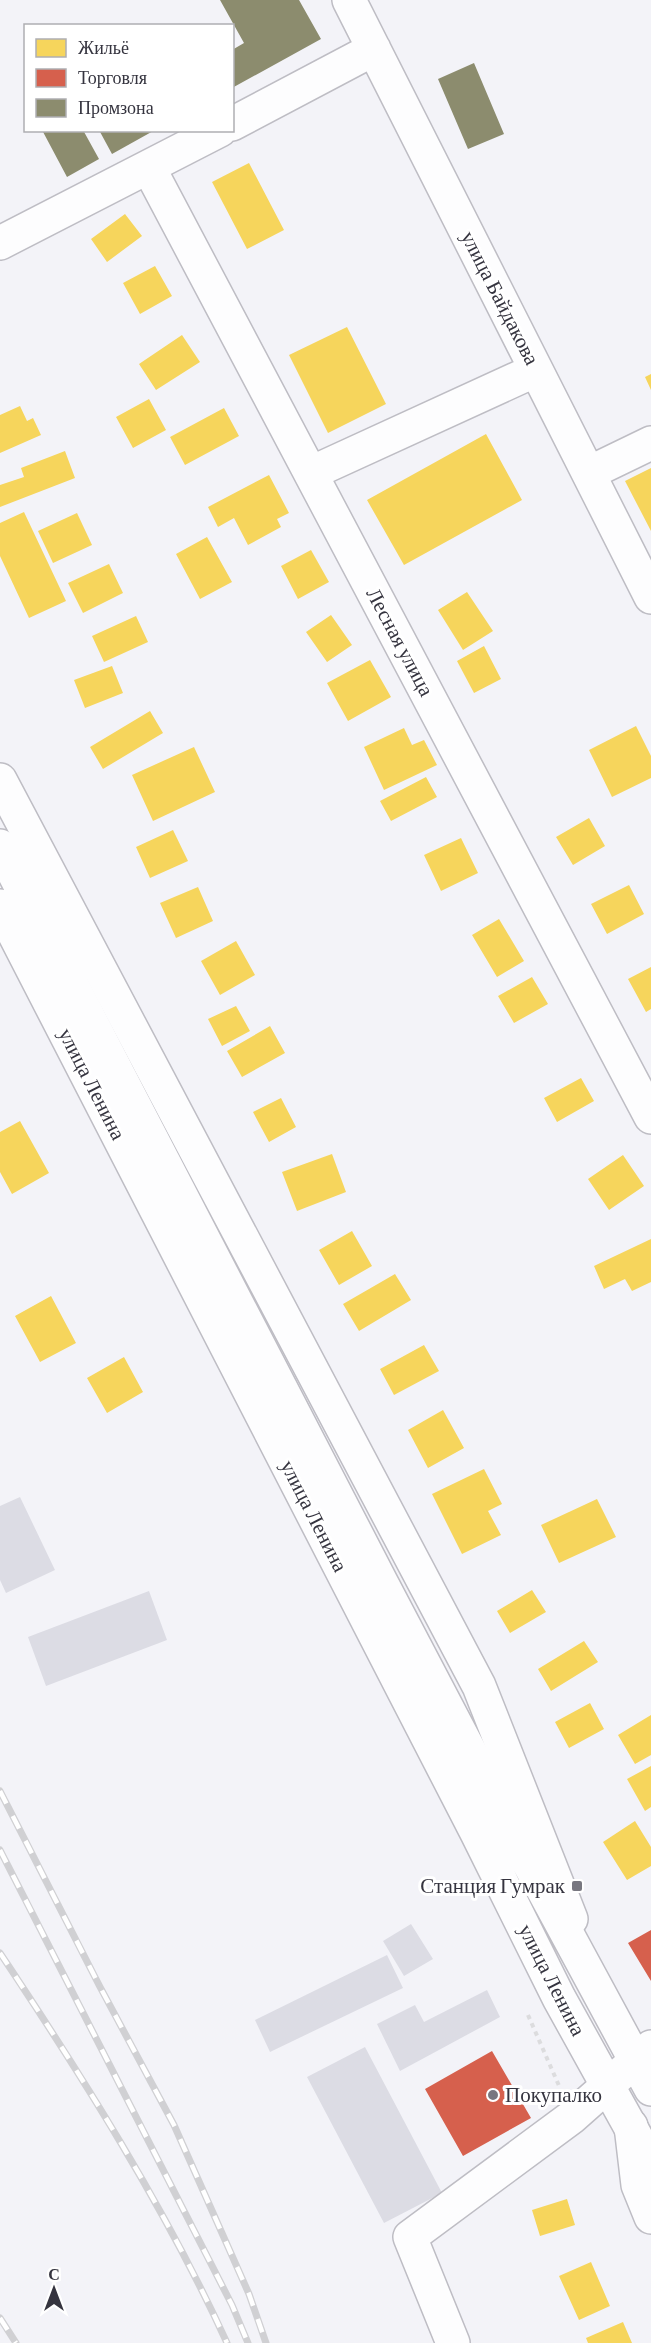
<svg xmlns="http://www.w3.org/2000/svg" width="651" height="2343" viewBox="0 0 651 2343" font-family="'Crimson Pro',serif">
<style>
.homes{fill:#f6d55c}
.shops{fill:#d6604d}
.industry{fill:#8c8c6e}
.building{fill:#dcdce4}
.lines{fill:none;stroke-linecap:round;stroke-linejoin:round}
.minor-casing{stroke:#bebdc4;stroke-width:36}
.major-casing{stroke:#bebdc4;stroke-width:36}
.path{stroke:#dcdcde;stroke-width:4;stroke-dasharray:4.5 4.5;stroke-linecap:butt}
.minor{stroke:#fdfdfe;stroke-width:33}
.major{stroke:#fdfdfe;stroke-width:33}
.rail-casing{stroke:#d0d0d3;stroke-width:7}
.rail{stroke:#fff;stroke-width:4.5;stroke-dasharray:14;stroke-linecap:butt}
.poi-dot{fill:#787780;stroke:#fff;stroke-width:2}
.labels{text-anchor:middle;dominant-baseline:central;stroke-width:6;stroke-linejoin:round;paint-order:stroke}
.street-label{font-size:21px;fill:#35343f;stroke:#fff}
.poi-label{font-size:21px;fill:#35343f;stroke:#fff;text-anchor:end}
</style>
<rect width="100%" height="100%" fill="#f3f3f8"/>
<path class="homes" d="M249,163L284,230L247,249L212,182Z
M125,214L142,236L107,262L91,239Z
M155,266L172,296L140,314L123,283Z
M347,327L386,404L328,433L289,355Z
M182,335L200,362L156,390L139,364Z
M651,374V390L645,377Z
M149,399L166,430L133,448L116,417Z
M20,406L27,421L33,418L41,435L0,453V415Z
M224,408L239,436L185,465L170,437Z
M486,434L522,500L404,565L367,500Z
M65,451L75,478L0,507V485L24,477L21,468Z
M651,468V531L625,481Z
M269,475L289,513L277,519L281,527L248,545L234,518L218,527L208,507Z
M24,512L66,601L29,618L0,556V523Z
M77,513L92,545L53,563L38,531Z
M207,537L232,582L200,599L176,554Z
M311,550L329,582L298,599L281,566Z
M109,564L123,593L83,613L68,583Z
M467,592L493,631L463,650L438,610Z
M331,615L352,645L327,662L306,632Z
M136,616L148,642L104,662L92,636Z
M484,646L501,679L474,693L457,661Z
M370,660L391,697L348,721L327,683Z
M112,666L123,693L85,708L74,680Z
M150,711L163,733L103,769L90,747Z
M636,726L651,756V778L612,797L589,750Z
M404,728L412,745L424,740L437,765L384,790L364,747Z
M194,747L215,792L153,821L132,775Z
M426,777L437,797L391,821L380,801Z
M589,818L605,846L573,865L556,837Z
M173,830L188,861L150,878L136,847Z
M461,838L478,873L441,891L424,855Z
M629,885L644,914L607,934L591,904Z
M198,887L213,921L176,938L160,903Z
M499,919L524,961L497,977L472,935Z
M236,941L255,975L220,995L201,961Z
M651,967V1009L646,1012L628,979Z
M532,977L548,1004L514,1023L498,996Z
M236,1006L250,1031L222,1046L208,1019Z
M270,1026L285,1053L242,1077L227,1051Z
M581,1078L594,1101L557,1122L544,1098Z
M281,1098L296,1127L269,1142L253,1112Z
M20,1121L49,1173L12,1194L0,1172V1132Z
M332,1154L346,1192L297,1211L282,1172Z
M623,1155L644,1186L609,1210L588,1179Z
M352,1231L372,1266L339,1285L319,1250Z
M651,1239V1282L632,1291L625,1279L604,1289L594,1266Z
M395,1274L411,1300L359,1331L343,1304Z
M51,1296L76,1343L40,1362L15,1316Z
M424,1345L439,1371L394,1395L380,1369Z
M124,1357L143,1392L107,1413L87,1378Z
M443,1410L464,1448L428,1468L408,1430Z
M484,1469L502,1504L488,1511L501,1535L462,1554L432,1494Z
M597,1499L616,1537L559,1563L541,1525Z
M532,1590L546,1612L510,1633L497,1611Z
M584,1641L598,1662L551,1691L538,1669Z
M590,1703L604,1729L569,1748L555,1722Z
M651,1715V1755L635,1764L618,1735Z
M651,1766V1807L645,1811L627,1779Z
M635,1821L651,1847V1866L627,1880L603,1842Z
M567,2199L575,2225L540,2236L532,2210Z
M591,2262L610,2306L579,2320L559,2276Z
M623,2322L632,2343H588L586,2338Z"/>
<path class="shops" d="M651,1930V1981L628,1943Z
M492,2051L531,2118L463,2156L425,2089Z"/>
<path class="industry" d="M220,0H299L321,39L232,88V50L244,43Z
M474,63L504,134L468,149L438,79Z
M42,130H83L99,159L67,177Z
M99,130H155L112,154Z"/>
<path class="building" d="M20,1497L55,1570L6,1593L0,1580V1506Z
M149,1591L167,1640L46,1686L28,1637Z
M411,1924L433,1959L404,1976L383,1941Z
M387,1955L403,1988L270,2052L255,2020Z
M487,1990L500,2017L400,2071L377,2024L415,2005L424,2022Z
M365,2047L442,2193L384,2223L307,2077Z"/>
<g class="lines">
<g class="minor-casing">
<path id="minor" d="M349,0L651,597
M232,124L374,49
M149,168L651,1117
M0,243L220,130
M311,473L536,370
M589,473L651,443
M0,780L479,1686L571,1919
M631,2126L638,2185L651,2217
M453,2343L410,2237L572,2117L651,2047"/>
</g>
<g class="major-casing">
<path id="major" d="M0,846L381,1582L519,1845L651,2089
M0,906L477,1833L559,1998L651,2164"/>
</g>
<path class="path" d="M528,2015L560,2088"/>
<use href="#minor" class="minor"/>
<use href="#major" class="major"/>
<g class="rail-casing">
<path id="rail" d="M0,1791L99,1985L174,2125L249,2294L266,2343
M0,1850L232,2305L248,2343
M0,1953C82,2076 166,2209 227,2343
M0,2318L16,2343"/>
</g>
<use href="#rail" class="rail"/>
</g>
<g class="poi-dot">
<rect x="571" y="1880" width="12" height="12" rx="3"/>
<circle cx="493" cy="2095" r="6"/>
</g>
<g class="labels">
<g class="street-label">
<text transform="translate(500 298) rotate(63)">улица Байдакова</text>
<text transform="translate(400 642) rotate(62)">Лесная улица</text>
<text transform="translate(92 1084) rotate(63)">улица Ленина</text>
<text transform="translate(314 1516) rotate(63)">улица Ленина</text>
<text transform="translate(552 1980) rotate(63)">улица Ленина</text>
</g>
<g class="poi-label">
<text x="565" y="1886">Станция Гумрак</text>
<text x="505" y="2095" text-anchor="start">Покупалко</text>
</g>
</g>
<rect x="24" y="24" width="210" height="108" fill="#ffffff" stroke="#aeaeb2" stroke-width="1.5"/>
<rect x="36" y="39" width="30" height="18" fill="#f6d55c" stroke="#aeaeb2" stroke-width="1.5"/>
<text x="78" y="54" font-size="18" fill="#35343f">Жильё</text>
<rect x="36" y="69" width="30" height="18" fill="#d6604d" stroke="#aeaeb2" stroke-width="1.5"/>
<text x="78" y="84" font-size="18" fill="#35343f">Торговля</text>
<rect x="36" y="99" width="30" height="18" fill="#8c8c6e" stroke="#aeaeb2" stroke-width="1.5"/>
<text x="78" y="114" font-size="18" fill="#35343f">Промзона</text>
<g transform="translate(54 2289)" stroke="#ffffff" stroke-width="4.5" paint-order="stroke">
<path d="M0-4.5L10 22L0 15L-10 22Z" fill="#35343f"/>
<text y="-9" font-size="16" font-weight="bold" text-anchor="middle" fill="#35343f">С</text>
</g>
</svg>
